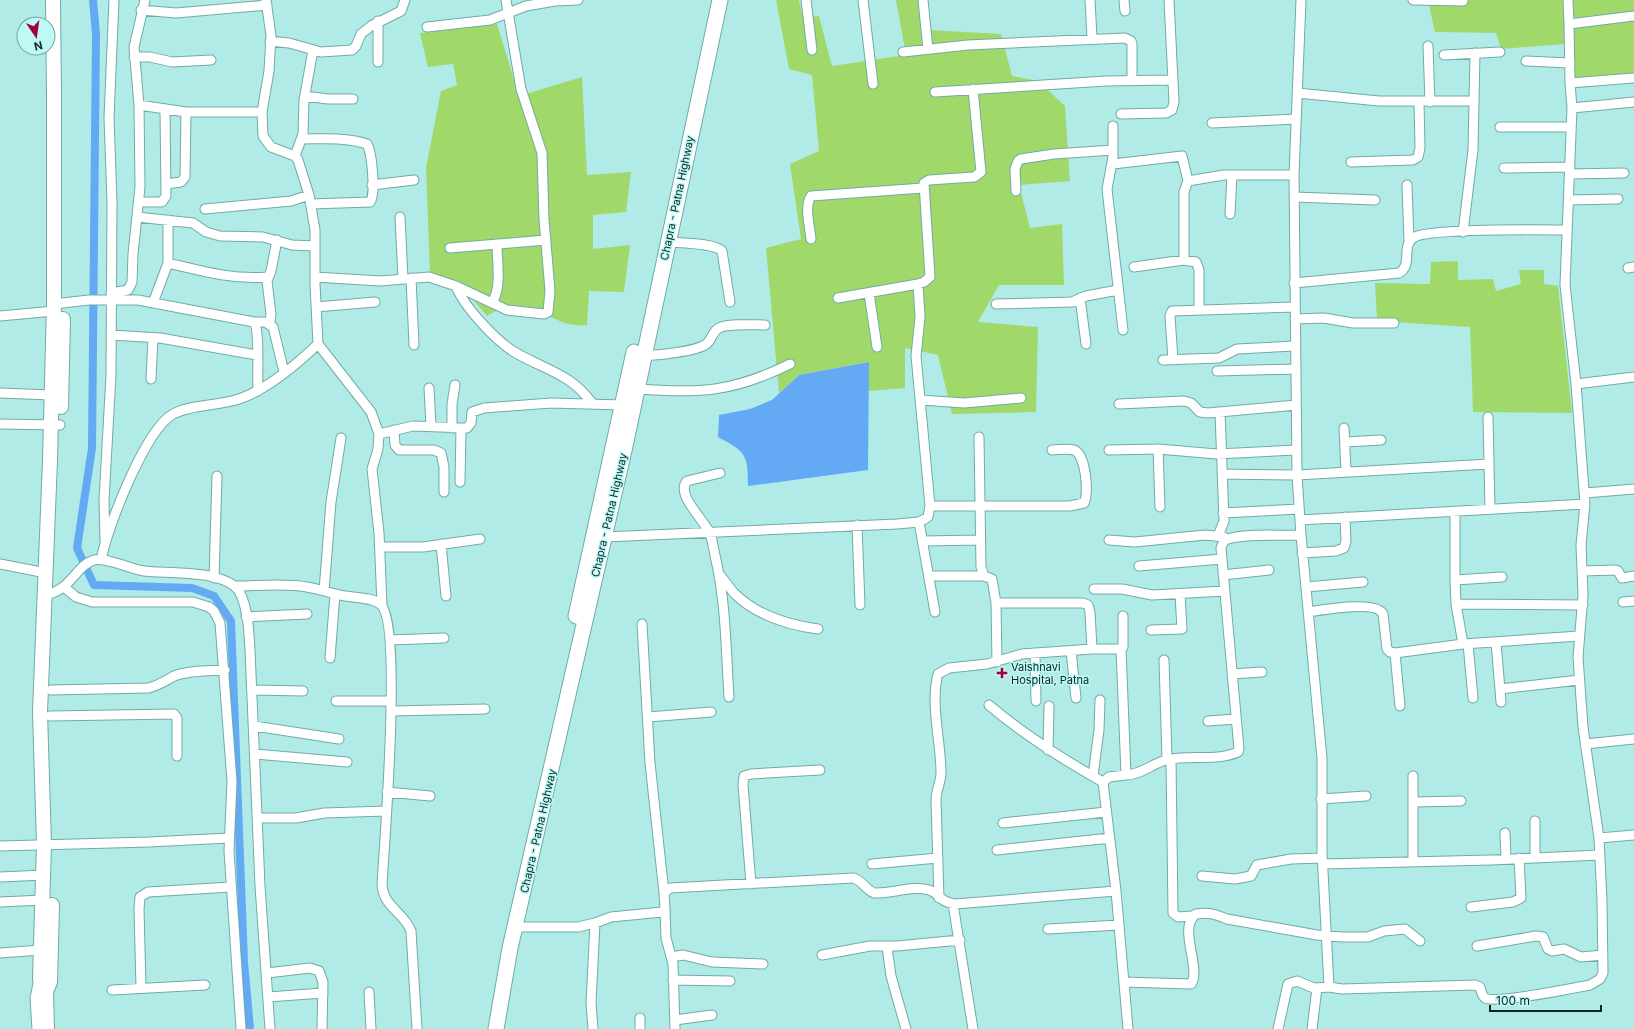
<svg xmlns="http://www.w3.org/2000/svg" width="1634" height="1029" viewBox="0 0 1634 1029" font-family="Inter,sans-serif">
<style>
.green{fill:#a0d969}
.water{fill:#64a9f4}
.lines{fill:none;stroke-linecap:round;stroke-linejoin:round}
.canal{stroke:#64a9f4;stroke-width:8}
.minor-casing{stroke:#71aba7;stroke-width:11}
.tertiary-casing{stroke:#71aba7;stroke-width:13}
.primary-casing{stroke:#71aba7;stroke-width:16}
.trunk-casing{stroke:#71aba7;stroke-width:17}
.minor{stroke:#fff;stroke-width:9}
.tertiary{stroke:#fff;stroke-width:11}
.primary{stroke:#fff;stroke-width:14}
.trunk{stroke:#fff;stroke-width:15}
.poi-dot{fill:#a0013b;stroke:#bdf9f5;stroke-width:1.5}
.labels{text-anchor:middle;dominant-baseline:central;stroke-width:3;stroke-linejoin:round;paint-order:stroke}
.street-label{font-size:11px;fill:#0e2524;stroke:#bdf9f5}
.poi-label{font-size:11px;fill:#0e2524;stroke:#bdf9f5;text-anchor:start}
</style>
<rect width="100%" height="100%" fill="#b0ebe8"/>
<path class="green" d="M776,0H799L803,18L819,16L832,66L906,55L896,0H922L930,30L1001,34L1012,76L1038,81L1065,106L1070,181L1019,185L1030,228L1062,224L1064,285H999L978,322L1038,327L1036,412L952,414L938,355L905,348V388L868,391V362L799,375L779,393L766,248L801,239L790,164L819,151L812,75L789,69Z
M1465,0H1634V73L1571,81L1565,44L1501,49L1496,33L1435,32L1429,5Z
M497,24L519,96L582,77L587,175L631,172L626,212L593,215V249L630,245L624,292L589,291L587,325C547,330 533,287 487,316L457,281L430,273L426,168L441,91L457,85L453,64L428,67L420,33Z
M1458,261V280L1493,279L1496,291L1521,284L1519,270H1544V284L1558,286L1572,413L1473,412L1470,327L1377,321L1375,283L1430,284L1431,262Z"/>
<path class="water" d="M869,362L868,470L748,486C748,454 746,452 718,437L719,415L750,409L772,400L799,375Z"/>
<g class="lines">
<path class="canal" d="M93,0L96,34L92,448L77,548L94,585L192,588L214,596L231,621L244,962L250,1029"/>
<g class="minor-casing">
<path id="minor" d="M266,0L271,36L269,71L262,112L263,136L271,147L295,156L298,160L309,195L315,230V284L318,344L371,412L379,434L378,449L372,469L379,533L382,605
M806,0L812,50
M863,0L873,84
M923,0L928,49
M1090,0L1092,38
M1124,0L1125,11
M1413,0L1463,1
M1568,0L1569,24
M141,10L176,13L267,5
M427,27L490,20L526,6L555,1L578,0
M270,41L289,43L321,52L352,50L356,46L361,34L371,26L401,11L405,0
M1428,46L1430,102
M903,52L968,45L1125,38L1131,41L1132,44V80
M1444,55L1500,52
M134,57H150L172,62L211,60
M1526,61L1570,63
M378,62V21
M1570,83L1569,24L1634,16
M935,92L1106,81L1172,80
M1297,93L1379,101H1474
M305,96L328,99H353
M139,105L134,47L145,0
M1572,108L1634,102
M1121,114L1166,113L1172,110L1174,102L1169,0
M1212,123L1296,119
M1113,126V157L1107,189L1123,330
M1500,127H1571
M302,139C323,139 347,137 367,144C372,153 376,195 370,202L311,204
M295,156L303,134L304,100L313,50
M1351,162L1413,160L1418,157L1420,148L1419,102
M1113,164L1182,156L1188,181
M1504,168L1570,167
M1570,174L1624,173
M166,184L181,182L185,177L186,112
M372,185L414,180
M1407,185L1409,242
M1016,191L1015,169L1018,161L1021,159L1054,154L1113,150
M1294,197L1375,200
M1569,200L1618,199
M139,202H162L166,196L165,110
M205,209L291,201L309,195
M1230,214L1232,175
M137,217L193,223L206,232L220,236L263,237L292,245L315,246
M400,217L403,279
M1463,232L1473,150L1475,53
M811,239C810,227 804,207 811,196L923,188
M668,242C681,243 714,243 722,251L730,302
M450,248L546,240
M1184,260V192L1188,181L1224,175H1294
M168,263C201,271 233,280 267,277
M1134,267L1184,260L1196,262L1199,270V310
M1628,268L1634,267
M315,277L380,281L429,277L456,286L507,310L544,314L548,312L550,291L544,219L542,153L521,89L506,0
M411,278L414,345
M1294,283L1399,273C1413,265 1401,247 1413,238C1426,228 1543,230 1566,230
M456,286C464,307 497,342 516,353C546,370 571,374 592,403
M111,293L128,290L132,282L133,254L140,187L139,105L186,112H262
M869,293L877,347
M838,298L918,284L924,282L930,277L924,183L929,180L974,177L981,172L973,89
M1080,298L1086,344
M153,303L168,263V220
M492,303C502,287 497,263 497,244
M54,304L89,300H138L254,322C260,329 257,378 258,391
M996,304L1072,302L1086,296L1118,290
M316,307L375,302
M0,316L54,311
M1295,319L1324,318L1353,323H1394
M254,322H265L273,327L284,372
M270,323L271,314L267,281L271,271L277,240
M111,335L160,338L257,355
M644,355C657,356 695,351 705,345C712,341 712,331 719,328C728,323 754,325 765,325
M1163,360L1219,358L1237,349L1295,346
M1173,360L1170,316L1172,311L1295,307
M1217,371L1296,369
M151,379L153,338
M1576,384L1634,377
M429,388L431,426
M637,389C701,393 731,393 790,364
M0,393L52,395
M921,400L964,403L1021,398
M1119,404L1184,401L1191,403L1200,412L1208,413L1296,405
M1488,417L1490,509
M0,424L60,425
M452,428V404L455,385
M1344,428L1346,472
M394,430L395,445L399,450H434L441,453L444,467V492
M379,434L413,426L467,428L471,423L472,412L484,408L551,403L623,405
M979,437L981,567L984,576L992,579L996,603
M1345,442L1381,440
M1158,449L1160,507
M1109,450L1158,449L1217,454L1296,450
M720,473L687,481C675,495 705,520 710,534C713,542 714,552 716,560C726,605 726,651 729,697
M1222,474L1297,475L1489,464
M460,482L461,429
M1585,493L1634,489
M930,506H1070L1084,503C1089,494 1086,454 1074,450C1068,448 1058,450 1052,450
M1455,511V580
M1223,513L1299,509
M1300,520L1585,504
M919,522L935,612
M857,525L860,605
M1218,536L1224,521L1220,412
M604,537L897,524L919,522L928,517L930,506L916,356L920,317L918,284
M1109,540L1135,542L1205,535L1224,537
M105,541L104,500L111,375L112,202L109,118L114,0
M923,541L980,540
M441,544L446,596
M380,547H423L480,539
M1302,553L1336,551L1344,548L1346,541L1345,517
M101,560C107,528 145,430 173,414C192,404 218,406 239,399C266,390 297,364 318,344
M0,564L46,573
M1139,566L1222,559
M1583,571L1615,570L1618,571L1622,578L1634,576
M719,574C724,580 729,587 734,593C756,615 788,625 818,629
M1223,575L1269,570
M930,576H984
M214,578L217,476
M235,586C259,586 284,583 307,587C320,589 332,594 345,596C357,598 371,597 380,604C403,620 384,847 382,885C384,908 404,912 411,931L417,1029
M64,587L76,597L92,602H193L209,607L214,611L220,623L232,781L229,851L241,1029
M1306,587L1363,582
M1094,589H1122L1152,595L1225,591
M324,591L331,502L341,438
M45,595C72,590 75,566 94,560C106,557 130,569 144,571C167,574 228,569 240,593C248,609 249,632 250,650L260,886L270,1029
M1623,602L1634,601
M1456,604L1583,605
M1308,612C1322,610 1377,600 1383,614L1387,649L1390,652L1395,653L1463,644L1579,636
M246,617L307,614
M642,624L650,763L664,893
M1151,630L1182,629L1180,594
M390,640L444,638
M1496,642L1501,702
M1463,644L1456,604L1455,580L1502,577
M1468,644L1473,698
M1121,649L1123,647V616
M1071,651L1076,698
M1035,653L1036,701
M1395,653L1400,706
M330,658L335,594
M1164,660L1167,760
M997,662L996,603H1083L1088,605L1090,612L1092,649
M1232,674L1262,672
M1500,689L1579,680
M51,690L148,688C158,686 165,681 174,676C190,670 208,671 225,670
M252,690L303,691
M336,701H391
M989,705C1024,735 1062,759 1103,782
M391,711L485,709
M50,716L174,714L177,718V756
M648,717L711,712
M1208,721L1236,719
M254,726L339,739
M1585,744L1634,739
M1048,750L1049,706
M255,754L347,762
M1171,760L1173,913L1178,917L1192,916
M1126,775C1143,774 1151,764 1166,760C1189,754 1216,762 1238,752L1239,749L1221,548C1222,544 1224,540 1228,539C1245,533 1282,536 1301,535
M1093,776L1099,730L1100,700
M387,792L430,796
M1321,799L1366,796
M1413,802L1461,801
M257,818H296L324,813L386,811
M1535,821V858
M1003,823L1106,812
M1505,833L1506,859
M1599,838L1634,835
M0,846L149,842L229,838
M997,850L1110,838
M1413,861V776
M872,864L938,858
M1323,864L1491,860L1600,855
M1202,876L1235,879L1251,876L1257,865L1291,859L1322,858
M0,877L44,875
M751,884L743,785L744,776L751,774L820,770
M939,898L936,800C936,790 941,782 941,773C941,741 930,705 938,674L949,668L987,664L1022,654L1092,649H1121L1126,775L1109,777L1103,782L1116,891L1128,1029
M0,902L43,900
M953,904L973,1029
M1471,907L1513,902L1521,898L1519,858
M665,909L666,938L673,964L675,1029
M595,923L611,917L662,912L665,909L664,893L670,888L853,878C862,880 865,889 874,893C892,894 912,885 929,890C940,893 939,902 955,904L1116,891
M516,927H578L595,923L591,1003L593,1029
M1048,929L1119,925
M1477,946L1536,936L1543,937L1548,949L1552,951L1564,949L1581,957L1603,955
M887,947L891,976L906,1029
M0,953L41,950
M822,955L870,946H897L960,940
M671,957L683,955L712,962L763,964
M267,973L310,968L319,971L323,982L322,1029
M673,980L730,981
M1124,982L1191,984C1202,969 1177,927 1196,914C1209,912 1215,914 1227,919L1317,935L1342,937H1368L1384,931L1405,929L1420,941
M1329,987L1342,989L1475,985L1480,987C1481,991 1482,996 1485,998C1496,1004 1574,988 1590,985L1600,979L1603,973L1602,900L1599,838L1583,727L1578,657L1583,595L1581,545L1585,504L1576,384L1565,285L1572,108L1570,83L1634,78
M141,988L139,909L140,897L148,892L231,887
M112,990L205,985
M369,992L371,1029
M268,997L323,993
M640,1018V1029
M675,1020L712,1015
M1278,1029L1288,984L1297,981L1314,988L1329,987L1322,852V758L1301,535L1297,475L1294,175L1301,0
M1312,1029L1317,988"/>
</g>
<g class="tertiary-casing">
<path id="tertiary" d="M38,1029L36,998L40,979"/>
</g>
<g class="primary-casing">
<path id="primary" d="M61,407L63,319
M46,992L50,982L52,905
M47,1029L46,992L40,979L44,844L40,712L50,460L54,304V96L53,0"/>
</g>
<g class="trunk-casing">
<path id="trunk" d="M576,616L634,352
M496,1029L510,948L625,446L720,0"/>
</g>
<use href="#minor" class="minor"/>
<use href="#tertiary" class="tertiary"/>
<use href="#primary" class="primary"/>
<use href="#trunk" class="trunk"/>
</g>
<path class="poi-dot" d="M1000 667h4v4h4v4h-4v4h-4v-4h-4v-4h4z"/>
<g class="labels">
<g class="street-label">
<text transform="translate(677 198) rotate(-78)">Chapra - Patna Highway</text>
<text transform="translate(609 515) rotate(-77)">Chapra - Patna Highway</text>
<text transform="translate(538 831) rotate(-77)">Chapra - Patna Highway</text>
</g>
<g class="poi-label">
<text x="1011" y="667">Vaishnavi<tspan x="1011" dy="13">Hospital, Patna</tspan></text>
</g>
</g>
<g transform="translate(36 36) rotate(167)"><circle r="19" fill="#bdf9f5" stroke="#77a4a1"/>
<path d="M0-3L7 15L0 10L-7 15Z" fill="#a0013b"/>
<text y="-6" font-size="11" font-weight="bold" text-anchor="middle" fill="#0e2524">N</text>
</g>
<path d="M1490 1005v6h111v-6" fill="none" stroke="#0e2524" stroke-width="2"/>
<text x="1496" y="1005" font-size="12" fill="#0e2524" stroke="#bdf9f5" stroke-width="3" paint-order="stroke">100 m</text>
</svg>
